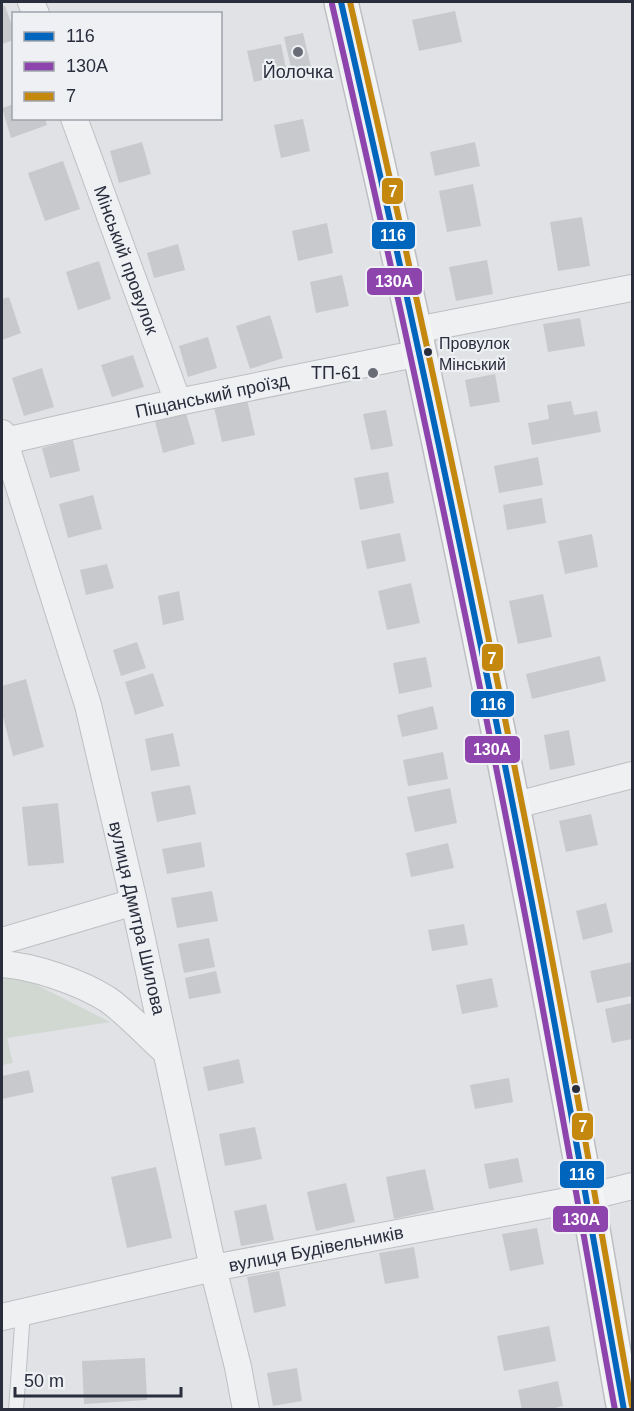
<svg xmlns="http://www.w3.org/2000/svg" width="634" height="1411" viewBox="0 0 634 1411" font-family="Helvetica,sans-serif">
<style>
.green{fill:#d0d8d1}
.building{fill:#c7c9cd}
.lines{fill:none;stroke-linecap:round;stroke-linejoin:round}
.service-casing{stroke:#bdbfc1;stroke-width:16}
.minor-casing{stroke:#bdbfc1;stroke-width:28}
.primary-casing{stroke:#bdbfc2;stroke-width:36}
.service{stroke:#eff0f2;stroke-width:14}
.minor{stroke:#eff0f2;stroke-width:26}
.primary{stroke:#f4f5f5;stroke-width:33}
.bus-1-casing{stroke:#eef0f4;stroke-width:10}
.bus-2-casing{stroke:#eef0f4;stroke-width:10}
.bus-3-casing{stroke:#eef0f4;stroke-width:10}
.bus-1{stroke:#0065bd;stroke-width:6}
.bus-2{stroke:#8e44ad;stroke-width:6}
.bus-3{stroke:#c4880f;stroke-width:6}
.poi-dot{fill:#696c77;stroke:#eef0f4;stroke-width:2}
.bus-dot{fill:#292d3c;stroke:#eef0f4;stroke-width:2}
.labels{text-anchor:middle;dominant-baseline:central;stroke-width:4.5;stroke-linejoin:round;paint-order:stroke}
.bus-label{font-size:16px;fill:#292d3c;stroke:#eef0f4;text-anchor:start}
.poi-label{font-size:18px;fill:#292d3c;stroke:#eef0f4}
.street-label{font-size:18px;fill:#292d3c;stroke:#eef0f4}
.line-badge{stroke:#eef0f4;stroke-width:2}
.badge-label{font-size:16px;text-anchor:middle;font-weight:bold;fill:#fff}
</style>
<rect width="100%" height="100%" fill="#e0e2e5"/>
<path class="green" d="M17,975L110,1022L7,1038L13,1063L2,1065V976Z"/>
<path class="building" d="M5,6L14,31V40L2,44V7Z
M455,11L462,42L419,51L412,20Z
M303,33L311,67L292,72L284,37Z
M281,44L287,74L254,82L247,51Z
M14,104V118H45L47,125L11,138L2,108Z
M303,119L310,151L281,158L274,125Z
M142,142L151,174L119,183L110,151Z
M475,142L480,166L435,176L430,152Z
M63,161L80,209L45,221L28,173Z
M473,184L481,226L447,232L439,191Z
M582,217L590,266L558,271L550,222Z
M327,223L333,253L298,261L292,231Z
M178,244L185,270L154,278L147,253Z
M487,260L493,294L456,301L449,267Z
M99,261L111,299L78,310L66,272Z
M342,275L349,306L316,313L310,282Z
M9,297L21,333L2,340V299Z
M270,315L283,358L250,369L236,326Z
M580,318L585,346L548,352L543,324Z
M208,337L217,368L188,377L179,346Z
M133,355L144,387L112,397L101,365Z
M42,368L54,407L24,416L12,378Z
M495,374L500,402L470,407L465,380Z
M246,395L255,435L222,442L213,403Z
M571,401L574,415L597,411L601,432L532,445L528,423L549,419L547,405Z
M386,410L393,446L371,450L363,414Z
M186,413L195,444L163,453L155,421Z
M73,440L80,471L50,478L42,448Z
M538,457L543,485L499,493L494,466Z
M388,472L394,503L360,510L354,478Z
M93,495L102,529L68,538L59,504Z
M542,498L546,523L507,530L503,505Z
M400,533L406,561L367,569L361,541Z
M592,534L598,567L565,574L558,541Z
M107,564L114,588L86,595L80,570Z
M411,583L420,623L387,630L378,591Z
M179,591L184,620L163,625L158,596Z
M543,594L552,637L518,644L509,601Z
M137,642L146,668L121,676L113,650Z
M600,656L606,681L532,699L526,674Z
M426,657L432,687L399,694L393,663Z
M153,673L164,706L135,715L125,682Z
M26,679L44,747L13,756L2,713V686Z
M433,706L438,729L402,737L397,715Z
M569,730L575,765L550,770L544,735Z
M173,733L180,766L151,771L145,739Z
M443,752L448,779L408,786L403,760Z
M190,785L196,814L157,822L151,792Z
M450,788L457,823L415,832L407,797Z
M58,803L64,863L28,866L22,807Z
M591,814L598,845L566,852L559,821Z
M201,842L205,867L167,874L162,849Z
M448,843L454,868L411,877L406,853Z
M212,891L218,921L177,928L171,898Z
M606,903L613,932L583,940L576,911Z
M464,924L468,945L432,951L428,930Z
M209,938L215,967L184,973L178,944Z
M632,962V996L597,1003L590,971Z
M216,971L221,993L189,999L185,978Z
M492,978L498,1007L462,1014L456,985Z
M632,1003V1039L612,1043L605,1009Z
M239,1059L244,1083L208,1091L203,1067Z
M29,1070L34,1092L2,1099V1076Z
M509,1078L513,1102L475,1109L470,1085Z
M255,1127L262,1159L225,1166L219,1134Z
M518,1158L523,1182L489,1189L484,1164Z
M156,1167L172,1238L127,1248L111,1177Z
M425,1169L434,1210L394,1219L386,1177Z
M346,1183L355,1222L316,1231L307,1192Z
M266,1204L274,1240L241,1246L234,1211Z
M537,1228L544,1264L510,1271L502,1234Z
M414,1247L419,1278L385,1284L379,1253Z
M279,1271L286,1306L254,1313L247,1277Z
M549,1326L556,1361L504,1371L497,1336Z
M145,1358L147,1400L84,1404L82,1361Z
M297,1368L302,1401L273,1406L267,1373Z
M558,1381L563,1406L546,1410H522L518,1390Z"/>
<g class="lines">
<g class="service-casing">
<path id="service" d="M16,1410L23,1312"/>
</g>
<g class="minor-casing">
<path id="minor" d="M31,2L36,14
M74,118L178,402
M416,330L632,288
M2,433L88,705L134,902L213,1268L238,1367L246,1410
M5,441L178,402L420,353
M512,806L632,775
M2,941L134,902
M2,964C33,966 80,982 107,999C125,1011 149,1037 166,1052
M2,1317L213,1268L588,1197L632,1186"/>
</g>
<g class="primary-casing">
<path id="primary" d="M341,2C433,397 514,796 587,1196C600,1267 611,1339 624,1410"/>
</g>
<use href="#service" class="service"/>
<use href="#minor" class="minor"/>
<use href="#primary" class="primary"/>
<g class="bus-1-casing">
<path id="bus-1" d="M341,2C409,300 473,598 531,898C564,1068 593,1239 624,1410"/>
</g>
<g class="bus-2-casing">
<path id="bus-2" d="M332,4C400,301 464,600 522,899C555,1069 584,1239 615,1410"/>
</g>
<g class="bus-3-casing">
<path id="bus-3" d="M350,2C418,299 482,597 540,896C573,1066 602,1236 632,1406"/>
</g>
<use href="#bus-1" class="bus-1"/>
<use href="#bus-2" class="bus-2"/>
<use href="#bus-3" class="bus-3"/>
</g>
<g class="poi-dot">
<circle cx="298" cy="52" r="6"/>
<circle cx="373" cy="373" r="6"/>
</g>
<g class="bus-dot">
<circle cx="428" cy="352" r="5"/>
<circle cx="576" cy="1089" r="5"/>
</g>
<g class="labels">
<g class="bus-label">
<text x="439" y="343">Провулок<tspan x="439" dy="21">Мінський</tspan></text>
</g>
<g class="poi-label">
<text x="298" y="72">Йолочка</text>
<text x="361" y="373" text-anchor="end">ТП-61</text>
</g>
<g class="street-label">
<text transform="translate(126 260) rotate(70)">Мінський провулок</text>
<text transform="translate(212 396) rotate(-12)">Піщанський проїзд</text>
<text transform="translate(137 918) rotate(77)">вулиця Дмитра Шилова</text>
<text transform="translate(316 1249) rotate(-11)">вулиця Будівельників</text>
</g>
</g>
<g class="line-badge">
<rect x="381" y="177" width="23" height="28" rx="6" fill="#c4880f"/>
<rect x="371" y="221" width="45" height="29" rx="6" fill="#0065bd"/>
<rect x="366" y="267" width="57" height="29" rx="6" fill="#8e44ad"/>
<rect x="481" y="643" width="23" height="29" rx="6" fill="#c4880f"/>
<rect x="470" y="690" width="45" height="28" rx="6" fill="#0065bd"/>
<rect x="464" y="735" width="57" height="29" rx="6" fill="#8e44ad"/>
<rect x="571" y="1112" width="23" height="29" rx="6" fill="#c4880f"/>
<rect x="559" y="1160" width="46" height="29" rx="6" fill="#0065bd"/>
<rect x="552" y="1205" width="57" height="28" rx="6" fill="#8e44ad"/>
</g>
<g class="badge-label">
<text x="393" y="197">7</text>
<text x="393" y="241">116</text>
<text x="394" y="287">130А</text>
<text x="492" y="664">7</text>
<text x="493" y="710">116</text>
<text x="492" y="755">130А</text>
<text x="583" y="1132">7</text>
<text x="582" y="1180">116</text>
<text x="581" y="1225">130А</text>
</g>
<rect width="634" height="1411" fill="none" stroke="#292d3c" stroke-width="6"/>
<rect x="12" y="12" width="210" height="108" fill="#eef0f4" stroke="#9fa2aa" stroke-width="1.5"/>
<rect x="24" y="32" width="30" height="9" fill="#0065bd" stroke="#9fa2aa" stroke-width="1.5"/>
<text x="66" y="42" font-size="18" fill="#292d3c">116</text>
<rect x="24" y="62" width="30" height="9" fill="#8e44ad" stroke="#9fa2aa" stroke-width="1.5"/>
<text x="66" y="72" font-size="18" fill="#292d3c">130А</text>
<rect x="24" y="92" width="30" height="9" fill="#c4880f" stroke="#9fa2aa" stroke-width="1.5"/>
<text x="66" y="102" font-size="18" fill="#292d3c">7</text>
<path d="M15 1387v9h166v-9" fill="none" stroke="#292d3c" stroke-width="3"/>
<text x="24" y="1387" font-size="18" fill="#292d3c" stroke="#eef0f4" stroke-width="4.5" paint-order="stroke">50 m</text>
</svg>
